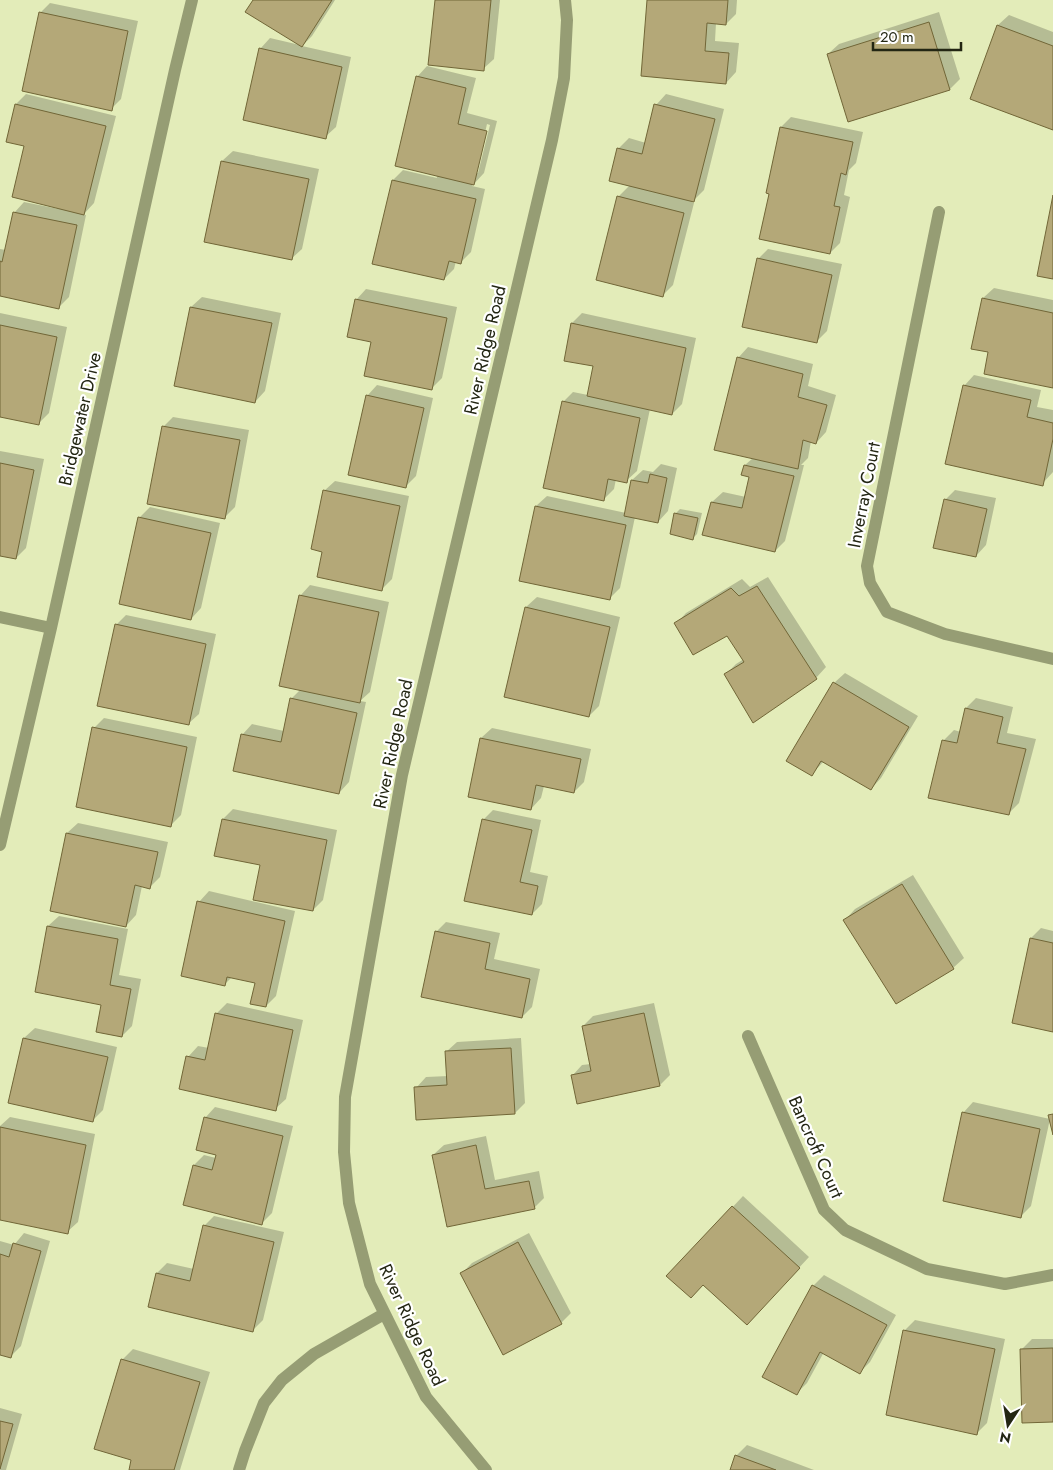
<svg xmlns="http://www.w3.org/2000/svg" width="1053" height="1470" viewBox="0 0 1053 1470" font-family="Jost,sans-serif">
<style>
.shadow{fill:#0003;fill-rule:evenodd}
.building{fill:#b4a878;stroke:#716637}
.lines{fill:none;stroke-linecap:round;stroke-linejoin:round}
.minor{stroke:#969d74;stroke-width:12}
.labels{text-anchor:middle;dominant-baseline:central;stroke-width:4.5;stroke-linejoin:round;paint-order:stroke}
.street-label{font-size:18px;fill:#232613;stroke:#fff}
</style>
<rect width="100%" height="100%" fill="#e3ecb9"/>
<path class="shadow" d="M254,0H335L312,36L302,46L351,57L336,127L325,137L260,49L270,38L300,45Z
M436,0H500L494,59L483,69Z
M649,0H737L736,14L726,24L716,23L715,41L739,43L736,72L726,83Z
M50,3L138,21L121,99L111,109L40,13Z
M939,12L960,79L950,89L828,54L839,44Z
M1009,15L1053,32V129L971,98L998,25Z
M427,66L476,78L467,113L497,121L484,173L472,186L485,189L471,252L460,263L456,261L454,269L444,279L374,263L393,180L403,170L437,178L417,77ZM487,124L490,125L478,173H476Z
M26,94L116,116L94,203L83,215H86L69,297L58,308L0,295V249L6,250L14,213L24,202L59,209V207L26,146L16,104Z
M666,94L724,109L704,190L692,202L694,203L673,285L663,295L618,197L630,185L618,149L629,138L646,143L656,105Z
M791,117L863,132L856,163L849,170L844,195L850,197L840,243L830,253L781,127Z
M233,151L319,169L302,249L291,259L205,241L222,161Z
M768,249L842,264L827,331L817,341L758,259Z
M994,288L1053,300V387L990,351L973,348L983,298Z
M366,289L457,307L442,378L432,388L372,342L356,300Z
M202,297L281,313L265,391L255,402L175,385L191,307Z
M0,313L67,327L49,413L38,424L0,416Z
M582,313L696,338L682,404L672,414L650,409L637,471L626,481L616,479L614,489L603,500L563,402L573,392L588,395L595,366L565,360L572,323Z
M748,347L813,364L808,386L836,395L826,432L816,443L811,441L808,458L801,465H804L785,541L775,551L704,534L712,502L723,492L746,497L751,477L745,465L753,458L738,358Z
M974,375L1041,390L1037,407L1053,410V472L1042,484L964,386Z
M377,385L433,398L416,476L406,486L367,396Z
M173,417L249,430L235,507L225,517L163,427Z
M0,451L44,459L26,548L16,558L0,555Z
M661,464L677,468L668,511L658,522L635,517L620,588L609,599L536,506L547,496L626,513L632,480L643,470L653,472Z
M335,481L409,496L392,579L382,589L324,491Z
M955,490L996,498L986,545L976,556L945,500Z
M150,507L220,523L201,608L191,619L120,603L140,517Z
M680,509L702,513L697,534L693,538L675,514Z
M768,577L826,667L816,678L726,674L736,664L744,659L727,634L676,624L686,613L742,579L750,587Z
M310,585L389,602L370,692L360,701L366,702L349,782L339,793L242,735L252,724L284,731L291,699L301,689L300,596Z
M537,597L620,617L599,706L589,716L526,607Z
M126,615L216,634L199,714L188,724L116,625Z
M845,673L918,716L881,778L871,789L824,761L812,774L834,683Z
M976,698L1013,707L1007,733L1036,739L1019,803L1009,813L943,741L954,730L961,732L966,708Z
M104,718L197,737L181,815L170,826L94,728Z
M492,728L591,749L584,782L574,792L544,786L541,798L531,809L481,738Z
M233,809L337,830L323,900L313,910L261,864L223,819Z
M493,810L541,820L530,872L548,876L542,904L532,914L483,820Z
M78,823L168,842L160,877L150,887L142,886L136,915L126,926L67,833Z
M913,875L964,958L953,968L896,1003L845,920L855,909Z
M209,891L295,911L276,996L266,1006L256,982L232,977L225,984L199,902Z
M59,916L128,929L119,975L141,979L132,1026L122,1036L102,1004L48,926Z
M446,922L500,933L494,959L540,969L532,1007L522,1017L436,932Z
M1041,928L1053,931V1031L1031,938Z
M227,1003L303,1020L286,1099L275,1109L188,1057L198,1046L209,1048L216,1014Z
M654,1003L670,1075L660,1085L572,1076L582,1065L591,1064L583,1026L593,1016Z
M35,1028L117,1047L103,1110L92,1121L9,1102L24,1038Z
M521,1038L525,1103L515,1113L416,1088L426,1077L448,1076L446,1052L457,1042Z
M973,1102L1050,1119L1031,1206L1021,1216L963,1113Z
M215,1107L293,1126L272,1213L262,1223L194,1165L204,1155L216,1158L217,1154L205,1118Z
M10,1117L95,1134L78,1222L67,1232L0,1219V1126Z
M486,1136L495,1180L539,1171L544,1198L534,1208L448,1226L433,1155L444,1145Z
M743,1196L809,1257L757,1313L703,1284L668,1276Z
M214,1216L284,1232L263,1320L253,1330L157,1273L167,1263L194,1269L204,1226Z
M24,1233L50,1241L21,1346L10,1357L0,1354V1241L14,1245Z
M529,1233L571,1313L561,1323L462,1273L472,1263Z
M824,1275L896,1315L870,1362L860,1372L824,1352L807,1383L796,1394L764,1376L814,1285Z
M915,1320L1005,1339L987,1423L977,1433L905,1330Z
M1032,1339H1053V1421L1021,1350Z
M133,1349L210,1372L180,1470H130L133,1459L122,1360Z
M0,1408L22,1414L6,1470H0Z
M747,1445L814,1470H731L736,1456Z"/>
<path class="building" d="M253,0H332L302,47L245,12Z
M435,0H491L484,71L428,65Z
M647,0H728L726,25L707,23L705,51L729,53L726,84L641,76Z
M39,12L128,31L112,111L22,91Z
M929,22L950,90L848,122L827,54Z
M997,25L1053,46V130L970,99Z
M259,48L342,67L326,139L243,120Z
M416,76L466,88L458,124L487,131L474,185L395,166Z
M15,104L106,126L84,215L12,197L24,146L6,142Z
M654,104L715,119L694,202L609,181L617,148L642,154Z
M780,127L853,142L846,175L841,173L834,206L840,207L830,254L759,239L769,194L766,193Z
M221,161L309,179L292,260L204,242Z
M392,180L476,199L461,264L449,261L444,280L372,264Z
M1053,195V279L1037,276Z
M617,196L684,213L663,297L596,280Z
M13,212L77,225L59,309L0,296V261L2,262Z
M757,258L832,275L817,343L742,327Z
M982,298L1053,313V388L984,374L988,352L971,349Z
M355,299L447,318L432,390L364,376L371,342L347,337Z
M190,307L272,323L255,403L174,386Z
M571,323L686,348L672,415L587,396L593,366L564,361Z
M0,325L57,337L39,425L0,417Z
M737,357L803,374L798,397L827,405L816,444L803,440L798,469L714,450Z
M963,385L1031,400L1027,417L1053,423V439L1043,486L945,464Z
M366,395L424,408L406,488L348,475Z
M562,401L640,418L627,483L608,479L604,501L543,488Z
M162,426L240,440L225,519L147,504Z
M0,463L34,470L16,559L0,556Z
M744,465L794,476L775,552L702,535L711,502L742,508L749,477L741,475Z
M650,474L667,478L658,523L624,516L631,480L648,483Z
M323,490L400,506L382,591L317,577L322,552L311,549Z
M944,499L987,509L976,557L933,548Z
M535,506L626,525L610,600L519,581Z
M674,513L698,518L693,540L670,534Z
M138,517L211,533L191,620L119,604Z
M757,586L817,679L753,723L724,674L744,662L727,636L693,655L674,623L731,588L739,596Z
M299,595L379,612L360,703L279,686Z
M525,607L610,627L589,717L504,697Z
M115,624L206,644L189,725L97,706Z
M833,682L909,727L871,790L821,761L812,776L786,761Z
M290,698L357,713L339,794L233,771L241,734L281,742Z
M965,708L1003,717L997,743L1026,749L1009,815L928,798L942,740L957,743Z
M92,727L187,747L171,827L76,807Z
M480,738L581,759L574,793L536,785L531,810L468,797Z
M222,819L327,840L313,911L253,900L260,865L214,856Z
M482,819L532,830L520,882L538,886L532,915L464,901Z
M66,833L158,852L150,889L135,885L126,927L50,911Z
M902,884L954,969L896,1004L843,920Z
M197,901L285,921L266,1007L250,1004L255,983L227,977L225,986L181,976Z
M47,926L118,939L110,985L131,989L122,1037L96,1032L101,1005L35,992Z
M435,931L490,943L485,969L530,979L522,1018L421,997Z
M1030,938L1053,943V1032L1012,1023Z
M215,1013L293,1030L276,1111L179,1089L186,1056L205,1060Z
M644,1013L660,1086L577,1104L571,1075L591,1071L582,1026Z
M23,1038L108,1057L93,1122L8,1103Z
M511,1048L515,1114L416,1120L414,1087L447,1085L445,1051Z
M962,1112L1040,1129L1021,1218L943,1201Z
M1053,1114V1135L1048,1115Z
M204,1117L283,1136L262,1225L183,1205L193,1165L212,1170L216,1155L196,1150Z
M0,1127L86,1145L68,1234L0,1220Z
M476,1145L485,1189L529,1181L535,1209L447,1227L432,1155Z
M732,1206L800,1268L747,1325L703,1285L691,1298L666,1276Z
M203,1225L274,1242L253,1332L148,1307L156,1273L190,1281Z
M518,1242L562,1324L503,1355L460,1273Z
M13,1243L41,1251L11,1358L0,1355V1254L9,1257Z
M812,1285L887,1325L860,1374L820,1352L797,1395L762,1377Z
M903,1330L995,1349L977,1435L886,1415Z
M1053,1348V1422L1022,1423L1020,1349Z
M121,1359L200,1382L174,1470H129L131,1460L94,1449Z
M0,1421L13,1424L0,1469Z
M735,1455L776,1470H730Z"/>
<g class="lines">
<path class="minor" d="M939,212L867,566L870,583L887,612L945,634L1053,659
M0,617L51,628
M0,845L51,628L175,70L192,0
M748,1036L824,1210L845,1230L927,1269L1005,1284L1053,1275
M239,1470L245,1451L264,1403L282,1380L314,1354L384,1314
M486,1470L426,1397L370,1284L349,1203L344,1152L345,1097L402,775L552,140L564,78L567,20L565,0"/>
</g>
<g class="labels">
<g class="street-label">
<text transform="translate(485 350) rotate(-77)">River Ridge Road</text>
<text transform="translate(80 419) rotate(-77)">Bridgewater Drive</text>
<text transform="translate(864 495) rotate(-79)">Inverray Court</text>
<text transform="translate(393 744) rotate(-78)">River Ridge Road</text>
<text transform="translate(816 1147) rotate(66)">Bancroft Court</text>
<text transform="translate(412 1325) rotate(65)">River Ridge Road</text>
</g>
</g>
<g transform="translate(1008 1425) rotate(192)" stroke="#ffffff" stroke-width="4" paint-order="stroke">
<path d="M0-4L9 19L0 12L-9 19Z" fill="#232613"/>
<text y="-8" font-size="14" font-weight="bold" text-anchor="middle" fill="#232613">N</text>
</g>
<path d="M873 42v8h88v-8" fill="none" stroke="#232613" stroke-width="2.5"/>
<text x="880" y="42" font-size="15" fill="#232613" stroke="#ffffff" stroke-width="4" paint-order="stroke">20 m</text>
</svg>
